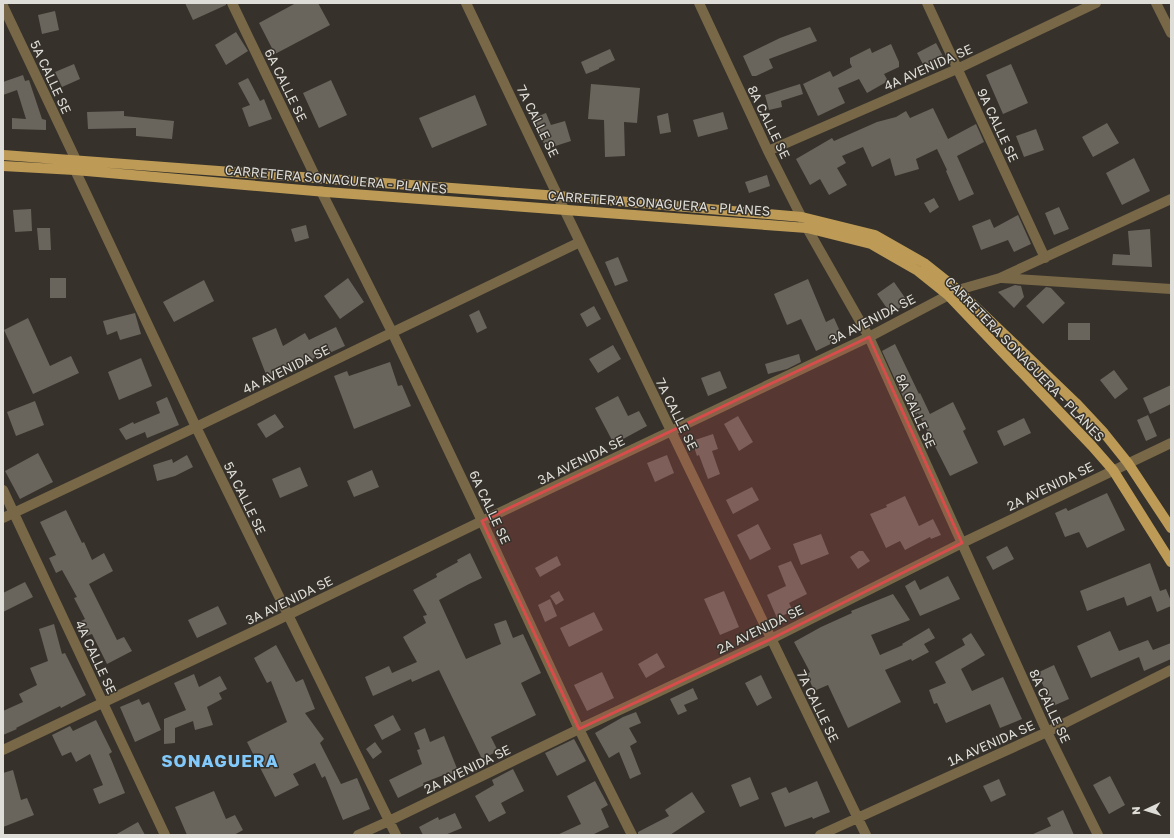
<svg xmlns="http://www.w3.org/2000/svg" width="1174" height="838" viewBox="0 0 1174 838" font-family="'Golos Text',sans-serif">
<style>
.building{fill:#69655d}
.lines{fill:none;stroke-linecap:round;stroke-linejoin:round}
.minor{stroke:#786848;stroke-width:10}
.major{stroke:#bd9b56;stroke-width:10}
.marked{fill:#d84c4b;fill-opacity:0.2;stroke:#d84c4b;stroke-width:3;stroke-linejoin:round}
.labels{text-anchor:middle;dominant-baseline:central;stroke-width:3;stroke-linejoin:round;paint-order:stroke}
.street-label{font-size:13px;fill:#dfddd8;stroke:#36322b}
.district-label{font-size:17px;font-weight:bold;letter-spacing:1px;fill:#83cafc;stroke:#36322b}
</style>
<rect width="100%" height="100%" fill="#36322b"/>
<path class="building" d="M185,3H226V5L193,20Z
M296,3H318L330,25L275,54L259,23Z
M55,11L59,30L42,34L38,15Z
M810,27L817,41L769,59L773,68L756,76H752L743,56L780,38Z
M236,32L248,51L226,65L215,45Z
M936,43L944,58L925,68L917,53Z
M891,44L899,62V67L884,74L888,81L867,93L859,79L838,88L845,103L818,116L803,84L830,71L833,77L852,67L850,63V58L870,48L872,53Z
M610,49L615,60L599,68V69L586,74L581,62Z
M74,64L80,79L62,87L55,72Z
M1011,64L1028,103L1003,114L986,75Z
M23,75L25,81L29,80L42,119L46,120V130L12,129V118L26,119L17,90L3,95V82Z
M248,78L260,101L264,99L272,119L249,127L242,108L250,105L238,83Z
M331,80L347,115L319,128L303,93Z
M591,84L640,88L637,123L624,122L625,156L605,157L604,120L588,119Z
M800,84L803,94L781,101L782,107L769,110L765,95Z
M475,95L487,125L432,148L419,118Z
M933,108L948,139L976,124L984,142L957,156L974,194L959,201L946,171L947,170L937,149L916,159L919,169L895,176L890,158L872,167L863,147L842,156L846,163L837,168L847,185L829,195L820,179L810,185L796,159L832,138L834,141L877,122L896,117L906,111L910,118Z
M124,111V116L174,121L172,139L136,136V128L88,129L87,112Z
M723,112L728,129L698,137L693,120Z
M546,113L551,125L565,121L571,141L546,149L534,118Z
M668,113L671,132L660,134L657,116Z
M1107,123L1119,143L1093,157L1082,137Z
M1036,129L1044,150L1024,157L1016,136Z
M1134,158L1150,191L1122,205L1106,173Z
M767,175L770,186L749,193L745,182Z
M934,198L939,207L930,213L924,203Z
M1059,207L1069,229L1054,235L1045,213Z
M31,209L32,231L15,232L13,210Z
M1018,215L1031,244L1014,252L1008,240L981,250L972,226L990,219L994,228Z
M306,225L309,238L295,242L291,229Z
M37,228H50L51,250H39Z
M1150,229L1152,267L1112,265L1113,254L1130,255L1128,231Z
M618,257L628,281L615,286L605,262Z
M50,278H66V298H50Z
M348,278L364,302L340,319L324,296Z
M808,279L826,322L834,318L843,338L816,351L801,319L787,325L774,294Z
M204,280L214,301L174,322L163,302Z
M894,282L908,302L891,314L877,294Z
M1015,285L1021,286L1024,297L1014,308L998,292Z
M1046,287L1051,288L1065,303L1043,324L1026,306Z
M594,306L601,319L587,327L580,314Z
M479,310L487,328L477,333L469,315Z
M135,313L141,334L120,340L117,331L107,335L103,321Z
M28,318L50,366L71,356L79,373L33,394L4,330Z
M1068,323H1090V340H1068Z
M336,327L345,346L325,355L324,352L303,365L302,363L267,377L252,338L276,328L283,346L305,333L309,340Z
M895,344L919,394L920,393L930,414L953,402L966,429L963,431L978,463L950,476L918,413L916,415L907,397L904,399L882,351Z
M613,345L621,359L598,373L589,359Z
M799,354L801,362L787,369L768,374L765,364Z
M141,358L152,386L119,400L108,372Z
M390,362L398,386L402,385L411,406L354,429L334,376L347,371L349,376Z
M1114,370L1128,389L1115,399L1100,380Z
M720,371L727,388L708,396L701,378Z
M1171,385V404L1150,414L1143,398Z
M618,396L628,416L639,411L647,426L614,444L595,408Z
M167,397L179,425L147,438L145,432L126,440L119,429L133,422L134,424L160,413L156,402Z
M35,401L44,425L16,436L7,412Z
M275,414L284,427L266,438L257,424Z
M1148,415L1157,436L1146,441L1137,420Z
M738,416L753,442L739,451L724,424Z
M1024,418L1031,433L1004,446L997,431Z
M713,434L718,449L712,451L720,474L708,479L699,455L697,456L692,441Z
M38,453L53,482L20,499L5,471Z
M187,455L193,467L175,476L157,481L153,465L172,459L173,463Z
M667,455L674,473L655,482L647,463Z
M300,467L308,486L280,498L272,479Z
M372,470L379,487L354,497L347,481Z
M752,487L759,500L733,514L726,500Z
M1107,493L1125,530L1087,548L1079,532L1065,537L1055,513L1066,508L1068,511Z
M905,496L919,526L933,519L941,535L931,539L930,537L905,550L900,541L886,548L870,514L887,507L886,505Z
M66,510L82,543L84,542L92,560L104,553L113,571L89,584L117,640L124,637L132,651L107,664L92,634L86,636L79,622L85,619L74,598L77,597L62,570L56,573L49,558L56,555L40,522Z
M758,524L771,549L750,560L737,535Z
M821,534L829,554L801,565L793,544Z
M1007,546L1014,559L993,570L986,557Z
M859,551H863L870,561L858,569L850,557Z
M470,553L482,578L469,584L439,600L466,659L501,644L494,624L506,620L513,638L523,634L541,673L521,683L536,715L491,737L498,751L482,759L439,670L412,682L411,679L373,696L365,677L389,666L392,673L417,662L403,637L426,623L423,616L427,615L413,590L437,577L436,574L458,562L457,560Z
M557,556L561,565L540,577L535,568Z
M791,561L807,594L789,603L793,611L777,618L767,595L786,586L778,566Z
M1150,563L1160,591L1166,589L1171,601V606L1157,612L1151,596L1127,606L1124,597L1087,611L1080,591Z
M948,576L960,599L920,616L905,586L915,580L920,590Z
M25,582L33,597L3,612V593Z
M559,591L564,600L556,605L550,596Z
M724,591L739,627L720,635L704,599Z
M893,594L910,620L871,635L880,655L903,645L902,644L929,628L935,638L924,644L929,652L912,661L911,659L885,670L901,702L848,728L828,685L814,691L807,674L810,672L794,642L821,627L852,613L851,611Z
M550,599L557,616L545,622L538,605Z
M218,606L227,624L197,638L188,620Z
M594,612L603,630L569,647L560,628Z
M54,624L62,654L65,653L86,695L61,708L60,706L16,728L17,729L3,735V711L23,702L19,694L37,685L30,668L48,661L39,629Z
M1110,631L1119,651L1148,640L1153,650L1171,643V659L1144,671L1139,657L1091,678L1077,646Z
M971,633L985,655L961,669L972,691L1003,677L1022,719L1000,728L990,704L946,723L937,703L934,704L929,690L946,683L935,662L965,645L962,639Z
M276,645L296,682L303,679L315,709L305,713L324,739L320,743L341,784L357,778L370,809L343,820L325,776L322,778L315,763L293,774L299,785L275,797L247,742L287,722L271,681L267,683L254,658Z
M657,653L665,667L646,678L638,664Z
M1054,665L1069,699L1053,706L1037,673Z
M602,672L614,698L587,711L574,685Z
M194,674L199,687L220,676L227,689L219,693L222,699L207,707L213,725L195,730L193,721L175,728V743L164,744V719L186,710L174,683Z
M761,675L772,698L757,706L745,683Z
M693,688L698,699L684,705L687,711L678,715L670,699Z
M139,699L142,705L149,702L161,730L135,742L120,707Z
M636,712L641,723L629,728L637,742L630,746L641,774L630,779L619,752L609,758L595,733L623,717Z
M393,715L401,730L382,740L374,725Z
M96,720L112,752L109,754L125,793L99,804L93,789L103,785L90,754L76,762L71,752L62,756L52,735L70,726L73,731Z
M425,728L430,742L444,736L458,771L447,776L446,774L423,783L424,785L398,798L389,780L422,764L417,750L420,749L414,733Z
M574,739L586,761L557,776L545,753Z
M375,742L382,752L373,759L366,749Z
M513,769L524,791L501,803L506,813L489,822L475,796L494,785L492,780Z
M13,770L21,800L27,798L34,815L3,827V773Z
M1110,776L1125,805L1109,814L1093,785Z
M750,777L759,799L740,807L731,785Z
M999,779L1006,795L991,802L983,786Z
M595,781L608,805L601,809L609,827L592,835H557L581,824L567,796Z
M817,781L830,812L813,819L812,817L785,827L771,793L786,787L789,793Z
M214,791L226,819L235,815L243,830L234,835H187L175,807Z
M692,792L705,812L670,835H638V832L669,816L665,810Z
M1063,810L1074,835H1031L1051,826L1047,818Z
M455,813L462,828L445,835H423L419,827L438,817L439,820Z
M138,822L145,835H115Z"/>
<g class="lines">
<path class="minor" d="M232,3L316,178
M466,3L564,209L866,835
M699,3L768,151L807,228L869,337L1047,732L1098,835
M927,3L1045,258
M1156,3L1171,33
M3,6L76,160
M768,151L957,69L1096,3
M75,170L196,427L396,835
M321,191L392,332L482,521L579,729L632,835
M1002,278L1171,289
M3,490L165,835
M3,518L196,427L580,242
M3,750L288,615L482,521L869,337L958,290L1000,278L1171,199
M358,835L389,821L579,729L771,639L962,543L1171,443
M820,835L1047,732L1171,670"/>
<path class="major" d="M3,155L559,196L802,217L875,235L924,263L958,290L1076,403L1104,433L1128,463L1171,528
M3,166L75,170L326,192L807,228L871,244L918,271L948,295L1092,446L1113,470L1171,562"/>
</g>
<path class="marked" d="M869,337L962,543L771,639L579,729L482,521Z"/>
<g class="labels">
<g class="street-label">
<text transform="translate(928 67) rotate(-24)">4A AVENIDA SE</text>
<text transform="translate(51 77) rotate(65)">5A CALLE SE</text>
<text transform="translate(286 85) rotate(64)">6A CALLE SE</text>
<text transform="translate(538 121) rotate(64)">7A CALLE SE</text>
<text transform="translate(769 122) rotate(64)">8A CALLE SE</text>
<text transform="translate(998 125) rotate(65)">9A CALLE SE</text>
<text transform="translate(336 179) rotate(5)">CARRETERA SONAGUERA - PLANES</text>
<text transform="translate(659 203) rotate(4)">CARRETERA SONAGUERA - PLANES</text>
<text transform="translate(872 319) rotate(-27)">3A AVENIDA SE</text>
<text transform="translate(1025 359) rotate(46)">CARRETERA SONAGUERA - PLANES</text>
<text transform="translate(286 369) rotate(-26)">4A AVENIDA SE</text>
<text transform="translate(916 411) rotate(66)">8A CALLE SE</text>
<text transform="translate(677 414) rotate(64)">7A CALLE SE</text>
<text transform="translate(581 460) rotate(-26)">3A AVENIDA SE</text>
<text transform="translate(1050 486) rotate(-26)">2A AVENIDA SE</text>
<text transform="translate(245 498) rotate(64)">5A CALLE SE</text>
<text transform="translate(490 507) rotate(65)">6A CALLE SE</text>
<text transform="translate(289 600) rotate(-26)">3A AVENIDA SE</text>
<text transform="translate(760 629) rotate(-26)">2A AVENIDA SE</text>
<text transform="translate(96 657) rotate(65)">4A CALLE SE</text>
<text transform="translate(818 706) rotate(64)">7A CALLE SE</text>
<text transform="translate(1050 706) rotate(65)">8A CALLE SE</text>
<text transform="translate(991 743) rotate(-24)">1A AVENIDA SE</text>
<text transform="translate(467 769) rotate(-26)">2A AVENIDA SE</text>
</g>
<g class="district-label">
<text x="220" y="760">SONAGUERA</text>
</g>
</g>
<rect width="1174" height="838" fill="none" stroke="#dfddd8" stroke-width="8"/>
<g transform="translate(1146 810) rotate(266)" stroke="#36322b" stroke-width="3" paint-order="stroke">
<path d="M0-3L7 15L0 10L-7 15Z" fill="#dfddd8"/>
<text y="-6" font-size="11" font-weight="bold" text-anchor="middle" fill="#dfddd8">N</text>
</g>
</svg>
